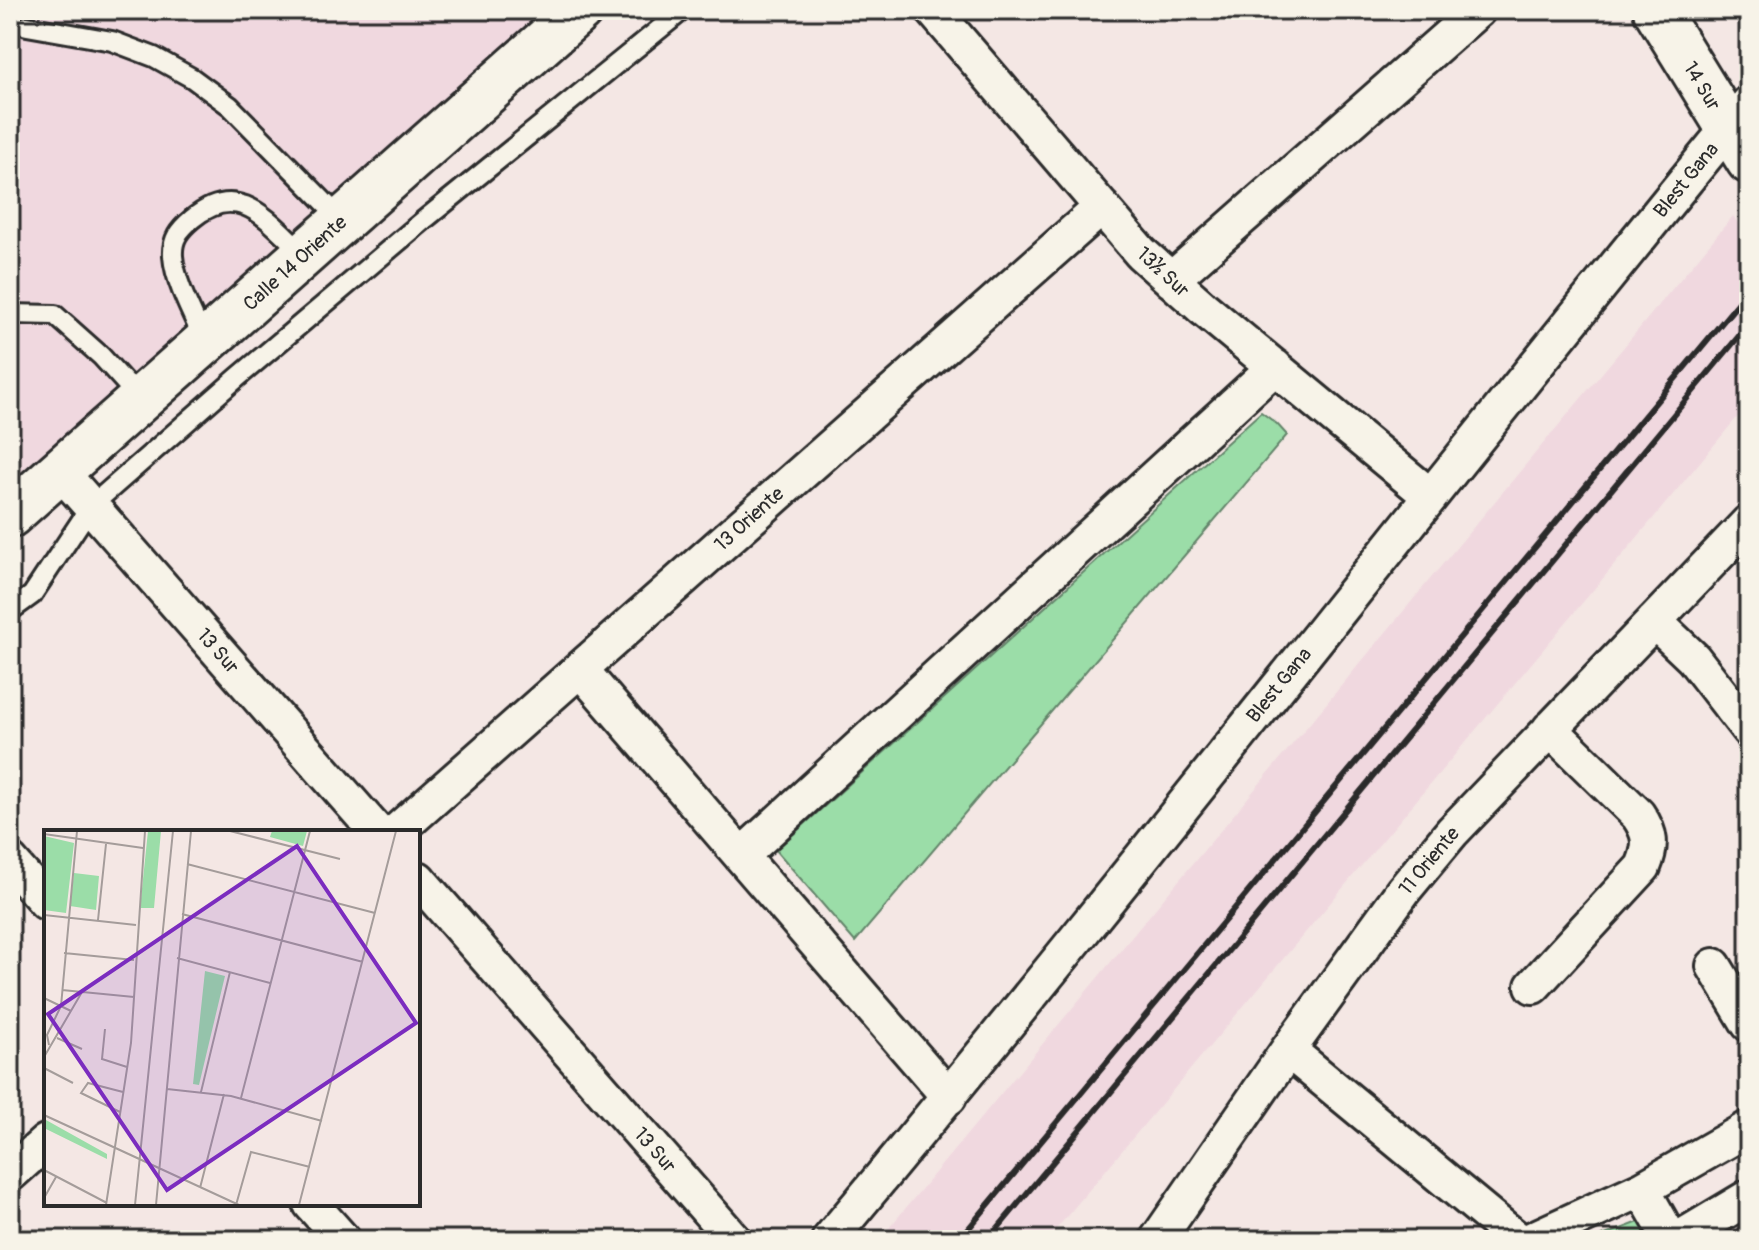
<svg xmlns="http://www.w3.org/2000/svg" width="1759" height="1250" viewBox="0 0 1759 1250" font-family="Pangolin,sans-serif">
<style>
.built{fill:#f0d8df}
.green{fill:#9bdda8;stroke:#63846a;stroke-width:2}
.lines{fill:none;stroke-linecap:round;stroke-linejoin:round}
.service-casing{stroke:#2b2b2b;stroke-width:24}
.minor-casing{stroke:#2b2b2b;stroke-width:40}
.secondary-casing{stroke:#2b2b2b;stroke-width:50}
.service{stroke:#f7f3e8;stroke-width:18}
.minor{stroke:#f7f3e8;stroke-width:34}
.secondary{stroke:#f7f3e8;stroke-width:44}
.rail{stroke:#2b2b2b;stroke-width:6}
.labels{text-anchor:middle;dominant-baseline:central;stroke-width:8;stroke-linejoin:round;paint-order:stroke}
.street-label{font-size:20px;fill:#2b2b2b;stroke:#f7f3e8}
.inset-road{fill:none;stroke:#a49c9a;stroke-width:2}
.view{fill:#7b2cbf;fill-opacity:0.15;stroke:#7b2cbf;stroke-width:4}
.inset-edge{fill:none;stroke:#2b2b2b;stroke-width:4}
</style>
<rect width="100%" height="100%" fill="#f4e7e4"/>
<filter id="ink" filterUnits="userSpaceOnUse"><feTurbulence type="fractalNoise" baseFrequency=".0125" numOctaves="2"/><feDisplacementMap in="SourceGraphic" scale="16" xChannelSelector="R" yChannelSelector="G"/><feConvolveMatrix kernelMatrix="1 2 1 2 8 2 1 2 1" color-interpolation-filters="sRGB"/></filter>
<g filter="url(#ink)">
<path class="built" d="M10,10H557L10,495Z
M1733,216L1749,238V403L1631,545L1047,1240H879Z"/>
<path class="green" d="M1261,412L1277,424L1287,435L855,942L776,850Z
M1652,1217L1661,1240H1592Z"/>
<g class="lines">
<g class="service-casing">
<path id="service" d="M27,26L112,41L154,57L192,78L230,106L342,220
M10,314L55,315L101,356L140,399
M205,342C194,317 175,283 173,256C172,239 179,230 192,219C240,179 269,222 304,254
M10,611L32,595L91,506L237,378L424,220L683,10"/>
</g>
<g class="minor-casing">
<path id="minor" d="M933,10L1141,253L1203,308L1430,496
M1171,280L1478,10
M60,471L377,832
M1654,621L1693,658L1749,730
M580,669L949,1097
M396,832L1102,207
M741,856L1275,367
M10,861L46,902
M418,879L734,1240
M1714,966L1749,1024
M1533,986L1643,867C1652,845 1651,834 1638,815L1550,729
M1288,1050L1518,1240
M10,1174L46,1142
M1642,1189L1671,1240
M311,1204L343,1240
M829,1240C1142,866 1439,479 1749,103
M1157,1240L1288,1050L1403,891L1452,832L1749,522
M1531,1240L1642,1189L1749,1128
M1677,1240L1749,1197"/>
</g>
<g class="secondary-casing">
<path id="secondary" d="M1656,10L1749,161
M10,515L580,10"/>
</g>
<use href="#service" class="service"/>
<use href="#minor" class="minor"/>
<use href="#secondary" class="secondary"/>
<path class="rail" d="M959,1240L1749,290
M988,1240L1749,324"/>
</g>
</g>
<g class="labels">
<g class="street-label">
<text transform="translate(1702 86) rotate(59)">14 Sur</text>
<text transform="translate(1686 180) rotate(-51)">Blest Gana</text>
<text transform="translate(295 263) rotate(-42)">Calle 14 Oriente</text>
<text transform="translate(1163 272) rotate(43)">13½ Sur</text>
<text transform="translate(749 519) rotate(-42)">13 Oriente</text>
<text transform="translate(218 651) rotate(49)">13 Sur</text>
<text transform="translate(1279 685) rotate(-51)">Blest Gana</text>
<text transform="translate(1429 861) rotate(-50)">11 Oriente</text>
<text transform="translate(655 1150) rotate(49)">13 Sur</text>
</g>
</g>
<g transform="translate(44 830)">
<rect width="376" height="376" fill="#f4e7e4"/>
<path d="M104,1H117L110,78H96ZM228,1H263L259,16L226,7ZM0,6L30,13L22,83L0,80ZM30,43L55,46L52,80L26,76ZM161,141L181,146L155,255L149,254ZM2,290L63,324V329L0,298Z" fill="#9bdda8"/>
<path class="inset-road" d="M186,1L296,29M0,4L99,18M143,34L331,83M138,84L319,132M0,85L92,95M54,90L62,14M20,123L90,130M133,128L226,153M18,160L90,167M0,168L27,181M61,199L58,229L83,237M13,208L38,219M5,215L3,205L17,176L33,1M0,227L38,162M0,238L29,253M123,259L187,266L278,291M157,262L186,142M197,268L266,1M76,282L37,263L44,253L79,262M0,285L195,375M0,340L63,373M156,358L180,264M0,368L12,347M62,375L87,213L101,1M91,375L129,1M112,375L147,1M192,375L207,322L266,337M255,375L352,1"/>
<path class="view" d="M253,16L372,193L123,360L4,184Z"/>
<rect width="376" height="376" class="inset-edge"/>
</g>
<rect width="1759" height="1250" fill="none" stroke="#f7f3e8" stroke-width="40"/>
<rect x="20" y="20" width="1719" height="1210" fill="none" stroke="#2b2b2b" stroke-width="3" filter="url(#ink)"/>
</svg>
